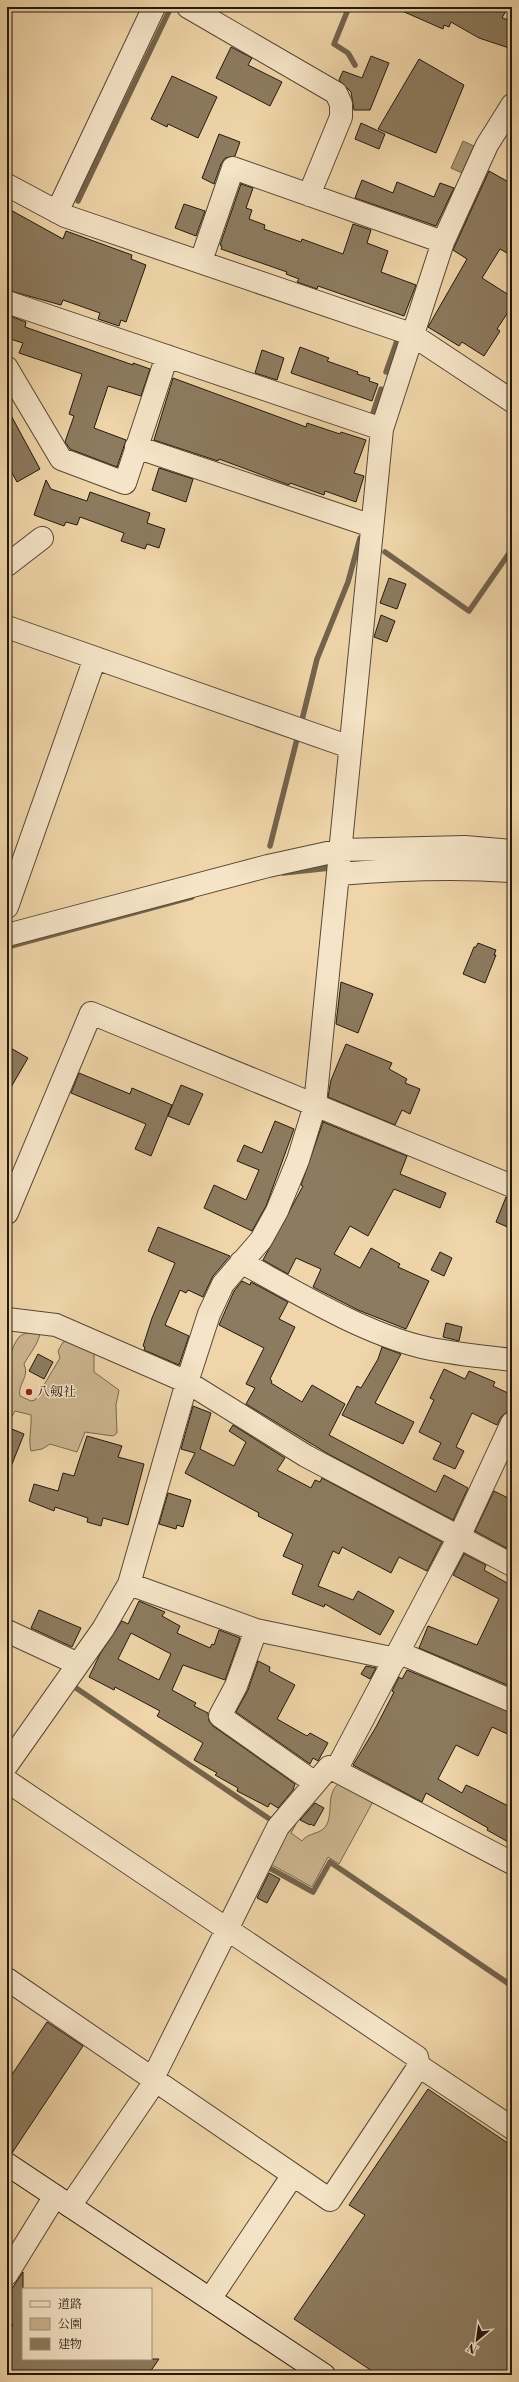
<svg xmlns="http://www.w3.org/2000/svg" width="519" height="2382" viewBox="0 0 519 2382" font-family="'Libre Bodoni','Noto Serif JP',serif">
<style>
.green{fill:#ccb58f;stroke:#78674e}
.water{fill:#aa9574;stroke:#74634b}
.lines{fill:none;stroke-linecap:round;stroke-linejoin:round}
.stream{stroke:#74634b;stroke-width:5.5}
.building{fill:#8d7b5f;stroke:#23190e;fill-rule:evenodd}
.street-casing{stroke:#564835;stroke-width:24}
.secondary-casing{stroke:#23190e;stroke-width:24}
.street{stroke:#f5e4c7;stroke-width:22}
.secondary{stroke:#f5e4c7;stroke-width:22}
.poi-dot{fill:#8f2418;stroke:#f5e4c7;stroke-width:1.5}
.labels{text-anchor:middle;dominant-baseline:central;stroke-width:3;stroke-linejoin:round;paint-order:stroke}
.poi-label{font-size:13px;fill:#23190e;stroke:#f5e4c7;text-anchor:start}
</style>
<rect width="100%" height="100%" fill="#efd5a9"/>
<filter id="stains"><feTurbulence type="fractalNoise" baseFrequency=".005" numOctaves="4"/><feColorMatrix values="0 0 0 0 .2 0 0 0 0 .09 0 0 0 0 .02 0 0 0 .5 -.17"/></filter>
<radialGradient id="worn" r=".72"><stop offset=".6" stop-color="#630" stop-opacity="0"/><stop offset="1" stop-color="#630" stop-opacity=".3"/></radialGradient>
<path class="green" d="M34,1332L40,1334C37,1346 30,1353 24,1364C30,1378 17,1384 20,1396L31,1401L35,1400L60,1358L58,1351L63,1342L71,1340L94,1351V1372L119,1390L116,1405L117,1433L113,1436L85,1432L77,1452L50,1444L42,1449L31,1451C28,1439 32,1427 31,1415L15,1411L10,1420L7,1419C7,1394 3,1358 19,1337C23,1333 29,1333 34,1332Z
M339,1783L375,1798L339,1864L328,1857L312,1887L265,1861L295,1821L296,1824L291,1833L302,1841C308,1832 322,1835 327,1824C333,1811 326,1794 339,1783Z"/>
<path class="water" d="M463,141L474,146L462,173L451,168Z"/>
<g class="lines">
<path class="stream" d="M349,7L334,44L348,53L355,65
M78,201L171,7
M386,372L397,341L394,335
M373,413L381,389
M385,552L469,611L512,549
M302,720L317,659L348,582L360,538
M270,846L297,739
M283,873L330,868
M7,947L192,897
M71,1689L73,1686L274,1822L276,1820
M264,1865L313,1892L330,1862L512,1986"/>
</g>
<path class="building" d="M393,7H508L502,18L512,21V49L479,38L451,22L449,27L444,25L443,29Z
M231,47L252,58L248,65L282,82L270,106L216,78Z
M371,56L389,63L370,110H354L351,92L339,80L343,71L362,78Z
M419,59L464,85L436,153L378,129Z
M172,76L217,97L198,138L168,124L167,127L151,119Z
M361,123L385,134L379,149L355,139Z
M219,134L240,142L235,156L225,158L221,164L214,184L202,178Z
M489,171L512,184V256L500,249L482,278L512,297V306L497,329L500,331L484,356L462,342L459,346L428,327L467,259L453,250Z
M362,180L393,193L397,182L434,197L440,183L454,188L436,226L355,198Z
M241,184L253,188L246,208L252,210L249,219L265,225L264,229L301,242L302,239L343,254L353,224L371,230L367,243L388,251L381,272L416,285L404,316L318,286L317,289L297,282L299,279L286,274L287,272L221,249L222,246L220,245Z
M184,204L205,211L196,236L175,228Z
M7,208L63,239L66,231L132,255L131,259L146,265L126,322L121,320L119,326L98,319L100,313L63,300L61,305L7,290Z
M7,315L26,322L25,327L133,365V363L150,369L141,396L108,386L94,428L126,440L117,467L70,449L65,442L74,416L69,414L82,374L19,353L23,343L7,338Z
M300,347L329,358L327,361L358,372L357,374L370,378L369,381L378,384L372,401L291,373Z
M262,350L284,358L277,380L255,373Z
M173,378L306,427L307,423L340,434L341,432L366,440L354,473L364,476L356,502L325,491L324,495L290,483L289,485L219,459L218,461L154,440Z
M7,408L40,469L17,482L7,464Z
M159,468L193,479L186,502L152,490Z
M46,480L51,489L87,501L90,492L150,513L147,523L165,529L159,548L147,544L145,549L121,541L124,533L80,517L77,525L66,522L64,526L34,515Z
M389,578L406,584L397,609L380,603Z
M381,615L395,621L387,642L374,637Z
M478,943L496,950L494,955H496L485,983L463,974L474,947H476Z
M341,982L373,994L358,1033L336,1024Z
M346,1044L392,1063L389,1069L407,1079L405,1083L420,1089L410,1114L402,1110L395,1125L328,1097L331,1080Z
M7,1046L28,1058L7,1094Z
M79,1073L130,1094L132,1088L172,1105L151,1156L135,1149L146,1124L71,1093Z
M181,1085L203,1094L189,1125L168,1116Z
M275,1121L294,1129L266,1206L252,1231L204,1208L214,1185L246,1200L259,1170L237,1161L244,1145L262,1153Z
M323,1122L407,1156L400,1174L446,1193L440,1208L394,1189L368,1236L350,1226L334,1254L360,1268L371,1248L400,1264L398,1267L429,1281L406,1329L358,1310L313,1287L321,1269L296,1258L288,1274L263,1260L303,1186L301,1185Z
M506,1197L512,1198V1229L496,1222Z
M158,1227L230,1256L213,1276L203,1297L188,1290L186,1293L180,1290L165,1325L189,1336L179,1365L144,1350L145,1347L143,1346L152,1318L175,1263L148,1251Z
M440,1252L452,1258L444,1276L431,1270Z
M242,1281L250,1285L251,1282L288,1302L279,1319L295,1327L270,1379L272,1381L271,1383L302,1402L312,1385L345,1404L329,1435L430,1489L436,1492L444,1475L468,1488L453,1520L330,1455L246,1404L255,1388L246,1384L264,1348L219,1325L234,1291Z
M446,1323L462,1327L459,1341L443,1337Z
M382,1347L401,1354L375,1403L414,1422L403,1444L342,1415L357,1386L361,1388L378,1359Z
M38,1354L53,1362L44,1379L29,1371Z
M444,1369L465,1379L469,1371L495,1382L493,1386L512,1395V1402L507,1412L501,1417L497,1425L472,1413L456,1447L464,1451L455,1469L433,1459L441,1443L419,1432L434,1400L430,1398Z
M193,1406L211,1413L200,1449L234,1466L246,1442L229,1431L233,1425L285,1458L277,1470L311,1488L315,1480L320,1482L322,1478L442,1542L427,1571L399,1557L391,1573L342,1547L339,1554L333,1551L318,1586L353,1600L358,1591L394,1611L380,1635L325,1604L324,1607L292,1594L303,1565L283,1556L293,1534L258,1516L259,1513L185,1473L195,1453L181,1449Z
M7,1427L24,1434L8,1474L7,1473Z
M87,1436L122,1446L118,1457L144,1464L128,1525L103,1518L101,1526L87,1522L88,1518L55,1507L54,1511L29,1501L34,1484L58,1491L63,1473L74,1476Z
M494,1491L512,1500V1551L475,1531Z
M168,1493L191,1500L183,1527L177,1525L176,1529L159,1524Z
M464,1554L486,1565L484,1570L507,1583L510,1577H512V1687L419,1648L428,1626L477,1645L499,1599L453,1575Z
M139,1601L165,1612L162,1616L180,1626L177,1633L210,1648L212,1644L214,1645L219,1630L240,1638L225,1680L183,1665L172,1690L196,1703L194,1706L208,1713L209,1721L213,1726L295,1784L293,1790L278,1808L270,1803L268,1807L237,1791L238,1788L215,1775L217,1773L194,1760L203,1743L157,1716L160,1711L115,1687L114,1690L89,1677L100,1654L122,1621L128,1624ZM131,1633L171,1654L159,1680L118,1659Z
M39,1610L81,1628L72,1647L31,1628Z
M258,1661L270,1667L269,1671L295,1685L277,1719L307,1736L310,1733L328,1743L318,1761L313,1758L310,1764L236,1712L248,1690Z
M366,1666L376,1668L370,1679L361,1674Z
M407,1670L512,1713V1736L492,1727L478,1756L456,1745L438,1779L462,1793L466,1785L475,1789L512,1808V1844L487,1830L488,1828L426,1793L422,1802L353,1765L376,1727L394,1692L392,1691L399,1677L402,1679Z
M315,1803L324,1808L314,1826L311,1824L310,1825L300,1820Z
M269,1873L280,1879L267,1903L257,1898Z
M47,2022L83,2046L12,2153L7,2152V2082Z
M428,2089L512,2146V2375H378L294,2319L365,2215L349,2205Z
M23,2272V2359H159L148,2375H7V2334L13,2325L7,2321V2296Z"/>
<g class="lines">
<g class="street-casing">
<path id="street" d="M188,7L336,93L341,104V117L309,195
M7,185L65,216L411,334L512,401
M57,212L154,7
M201,261L233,168L443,242
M7,302L382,429
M7,368L61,459L125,483L167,356
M136,447L372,526
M7,565L42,538
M7,627L350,747
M339,874C399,869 451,867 512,871
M7,907L95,658
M7,935L268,866L341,850L465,847L512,851
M7,1213L91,1013L512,1186
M241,1262C296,1292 361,1332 422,1347C451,1354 482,1356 512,1360
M7,1319L56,1325L187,1382L306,1456L512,1565
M129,1584L256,1630L396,1659
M256,1630L236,1686L220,1716L315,1783
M7,1631L78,1664
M400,1653L512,1701
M7,1765L103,1629L129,1584L187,1382L209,1314L223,1284L261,1240L277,1211L298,1160L315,1105L382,429L443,242L487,145L512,105
M336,1770L459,1537L512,1423
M7,1781L417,2057L419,2066L512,2128
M7,1979L330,2200L419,2066
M153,2078L278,1827L329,1767L512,1863
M70,2206L156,2080
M7,2274L55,2196
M210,2299L293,2175"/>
</g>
<g class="secondary-casing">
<path id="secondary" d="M7,2164L324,2375"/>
</g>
<use href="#street" class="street"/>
<use href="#secondary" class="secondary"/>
</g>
<circle class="poi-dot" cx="29" cy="1392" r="4"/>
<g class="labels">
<g class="poi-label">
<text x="37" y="1392">八剱社</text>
</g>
</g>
<rect width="519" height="2382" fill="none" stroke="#efd5a9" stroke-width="24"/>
<rect x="8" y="8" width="503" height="2366" fill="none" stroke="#23190e" stroke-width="2"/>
<rect x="12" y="12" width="495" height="2358" fill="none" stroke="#23190e"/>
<rect x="22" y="2288" width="130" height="72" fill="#f5e4c7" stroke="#a1937d"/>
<rect x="30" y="2301" width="20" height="6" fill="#f5e4c7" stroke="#a1937d"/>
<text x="58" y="2308" font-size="12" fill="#23190e">道路</text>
<rect x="30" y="2318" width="20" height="12" fill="#ccb58f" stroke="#a1937d"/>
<text x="58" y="2328" font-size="12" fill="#23190e">公園</text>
<rect x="30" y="2338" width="20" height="12" fill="#8d7b5f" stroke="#a1937d"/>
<text x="58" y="2348" font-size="12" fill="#23190e">建物</text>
<g transform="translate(477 2340) rotate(209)" stroke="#f5e4c7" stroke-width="3" paint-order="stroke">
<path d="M0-3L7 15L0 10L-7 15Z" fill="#23190e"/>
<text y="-6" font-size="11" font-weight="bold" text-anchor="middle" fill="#23190e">N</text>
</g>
<rect width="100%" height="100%" filter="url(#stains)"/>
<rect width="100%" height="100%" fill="url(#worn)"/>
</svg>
